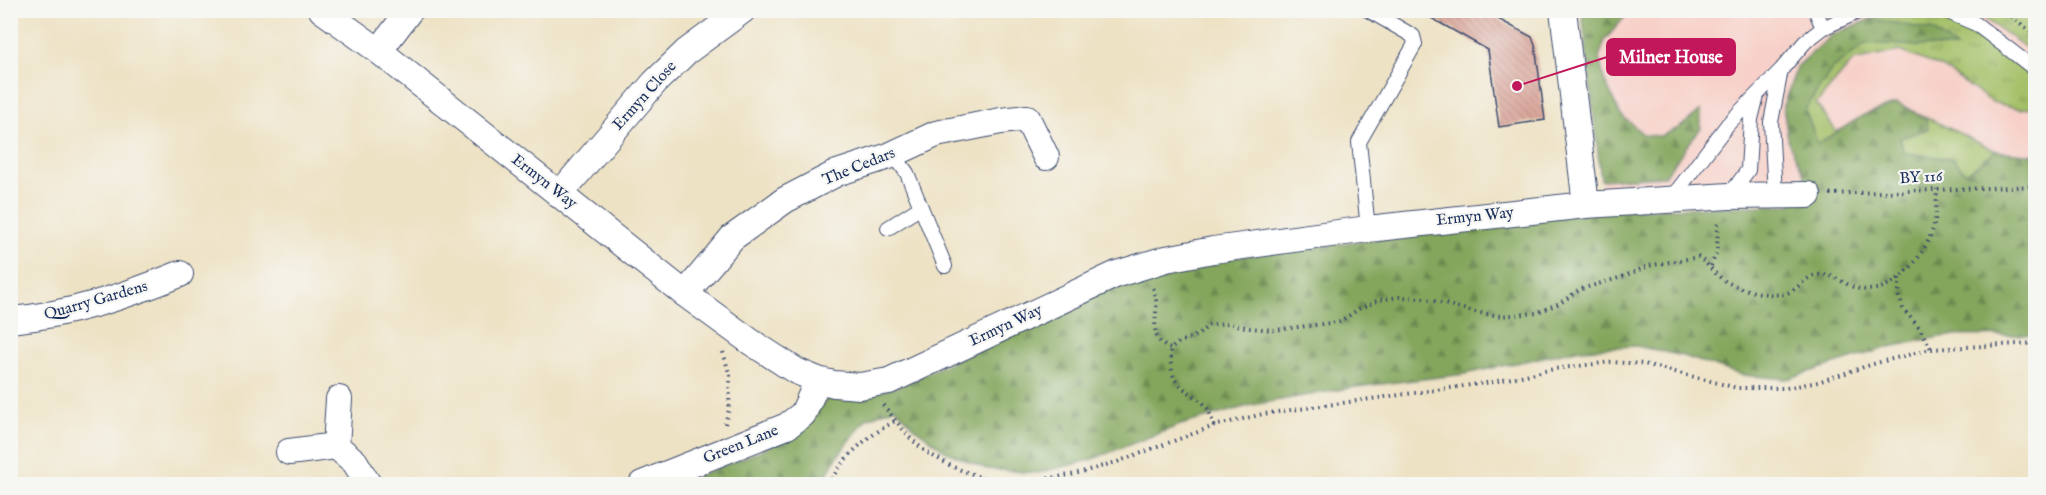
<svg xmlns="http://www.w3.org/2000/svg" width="2046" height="495" viewBox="0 0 2046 495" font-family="'IM FELL English',serif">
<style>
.built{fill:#f7d1c9}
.grass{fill:url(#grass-tufts);stroke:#607862;stroke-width:1.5}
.forest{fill:url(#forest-firs);stroke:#4f6a5d;stroke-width:1.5}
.building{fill:url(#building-back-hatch)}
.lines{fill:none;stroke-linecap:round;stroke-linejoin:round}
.lane-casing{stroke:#3b4a6d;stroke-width:16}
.street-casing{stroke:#3b4a6d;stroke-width:28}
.path{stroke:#3b4a6d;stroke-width:4;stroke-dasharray:1.5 4.5;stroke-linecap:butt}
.lane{stroke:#fff;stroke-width:14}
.street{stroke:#fff;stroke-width:26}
.labels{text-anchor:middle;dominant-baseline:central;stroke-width:4.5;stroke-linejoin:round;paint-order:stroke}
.street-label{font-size:16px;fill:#1b2f5e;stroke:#f6f6f2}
.leader{fill:none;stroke:#c2185b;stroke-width:2}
.callout-dot{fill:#c2185b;stroke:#f6f6f2;stroke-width:2}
.callout{fill:#c2185b;stroke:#c2185b;stroke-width:2}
.callout-label{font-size:18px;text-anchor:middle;font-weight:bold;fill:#fff}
</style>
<defs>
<pattern id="grass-tufts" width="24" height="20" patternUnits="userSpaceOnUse" patternTransform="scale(1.5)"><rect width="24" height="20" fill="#a4c067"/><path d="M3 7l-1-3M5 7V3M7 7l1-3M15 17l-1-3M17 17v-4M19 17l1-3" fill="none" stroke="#859c58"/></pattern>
<pattern id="forest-firs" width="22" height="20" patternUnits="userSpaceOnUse" patternTransform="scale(1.5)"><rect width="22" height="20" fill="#83a65c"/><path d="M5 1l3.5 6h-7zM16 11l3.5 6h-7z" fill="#6a884f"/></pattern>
<pattern id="building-back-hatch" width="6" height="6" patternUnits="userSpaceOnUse" patternTransform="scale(1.5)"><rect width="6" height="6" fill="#d79b8f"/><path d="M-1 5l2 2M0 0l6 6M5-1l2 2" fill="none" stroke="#ae7f78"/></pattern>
</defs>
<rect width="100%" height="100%" fill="#f6f6f2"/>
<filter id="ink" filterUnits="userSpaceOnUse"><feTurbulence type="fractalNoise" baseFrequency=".0167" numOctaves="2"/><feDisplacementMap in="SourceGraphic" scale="12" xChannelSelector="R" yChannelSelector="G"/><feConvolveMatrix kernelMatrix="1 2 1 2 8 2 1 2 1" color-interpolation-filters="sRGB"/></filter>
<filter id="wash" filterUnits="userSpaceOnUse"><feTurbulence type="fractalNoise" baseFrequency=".008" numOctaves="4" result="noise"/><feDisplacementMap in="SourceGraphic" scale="24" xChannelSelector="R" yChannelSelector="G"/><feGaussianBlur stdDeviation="1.35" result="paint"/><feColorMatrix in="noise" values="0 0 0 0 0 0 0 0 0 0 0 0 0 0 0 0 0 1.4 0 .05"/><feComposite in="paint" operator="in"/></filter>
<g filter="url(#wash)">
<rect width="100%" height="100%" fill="#eee2c4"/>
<path class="built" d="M1582,11H2035V170L1714,180L1602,189Z"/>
<path class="grass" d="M1962,11H2035V54L1985,19Z
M1906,15L1944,20L1990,45L2021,68L2035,82V107L2020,109L1992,102L1943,68L1900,51L1853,61L1816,104L1837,132L1864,115L1897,103L1996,151L1966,173L1789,144L1783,106L1797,67L1832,35L1875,17Z"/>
<path class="forest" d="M1582,11H1630L1605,40L1599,58L1604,79L1620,114L1644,135L1660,136L1679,128L1701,110V128L1664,176L1601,180Z
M1871,19L1932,30L1956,48L1867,43L1831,70L1805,110L1818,144L1864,115L1897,103L1926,119L1928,129L1900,138L1904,153L1953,159L1966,173L1996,151L2035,155V335L1945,336L1889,347L1787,379L1742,375L1683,356L1636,346L1580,349L1465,374L1355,387L1252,405L1180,425L1090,460L1038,473L987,469L947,452L915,428L895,407L866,419L834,461L822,484H676L746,457L796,434L828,398L854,399L899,386L1157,267L1605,210L1791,205L1805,176L1789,144L1783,106L1797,67L1832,35Z"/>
<g id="blocks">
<path class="building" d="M1417,10H1503L1498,19L1532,37L1535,45L1545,120L1499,127L1488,50Z"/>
</g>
</g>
<g filter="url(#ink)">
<use href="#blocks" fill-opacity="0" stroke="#3b4a6d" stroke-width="1.5"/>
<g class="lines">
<g class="lane-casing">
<path id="lane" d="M1817,10V14L1823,28
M1943,10L1976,24L2036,70
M889,156L899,162L907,173L945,266
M1775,195L1771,122L1781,70
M1729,196L1748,170L1751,119L1757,95
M1670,200L1728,124L1781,70L1805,42L1823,28L1862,10
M888,228L921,207
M1368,229L1359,142L1415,44L1413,36L1368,10"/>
</g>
<g class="street-casing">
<path id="street" d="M322,10L379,51L685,294L751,342L796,371L818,380L834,384L860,386L889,381L1117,274L1166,259L1213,250L1368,229L1586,205L1729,196L1808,195
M1563,10L1586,205
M379,51L410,10
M559,195L655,82L686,52L743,10
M685,294L732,238L785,200L837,173L889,156L936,134L1001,121L1027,118L1046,157
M10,320C70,315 125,296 180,274
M339,399L336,446L355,462L368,484
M289,452L336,446
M642,484L787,426L803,414L818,380"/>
</g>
<path class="path" d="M2001,10L2036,35
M1830,194L2036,186
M1711,266L1717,251L1718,220
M1899,278V297L1903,309L1919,327L1931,349
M1153,288C1164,311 1142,337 1171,349
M723,352L730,376L729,409L725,424
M883,405L909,437L926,452L953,467L988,480H1037L1071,475L1117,462L1214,426L1263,414L1493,382L1554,369L1611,362L1644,364L1737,388H1786L1818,382L1873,364L1931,349L2036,343
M1214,426C1212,420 1210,413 1207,408C1198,394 1177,390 1173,374C1170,366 1171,357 1171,349L1179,342L1198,335L1209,325L1228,323L1250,328L1274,330L1339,322L1359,309L1379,300L1399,297L1423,298L1474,312L1501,316L1536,313L1560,303L1581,289L1622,277L1648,266L1698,257C1709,265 1712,271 1721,278C1734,289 1771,298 1787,293C1799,289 1805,276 1818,275C1834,273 1843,284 1856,288C1892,299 1926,256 1934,225C1937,214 1936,201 1937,189
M829,484C843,456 868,436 895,421"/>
<use href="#lane" class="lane"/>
<use href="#street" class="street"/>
</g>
</g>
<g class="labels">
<g class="street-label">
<text transform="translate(645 96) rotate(-48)">Ermyn Close</text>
<text transform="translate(859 167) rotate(-22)">The Cedars</text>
<text transform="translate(1921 178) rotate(-3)">BY 116</text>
<text transform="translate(544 182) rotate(38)">Ermyn Way</text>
<text transform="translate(1475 217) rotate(-6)">Ermyn Way</text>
<text transform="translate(96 301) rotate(-16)">Quarry Gardens</text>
<text transform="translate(1006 326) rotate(-25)">Ermyn Way</text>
<text transform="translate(741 445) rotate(-22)">Green Lane</text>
</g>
</g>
<path class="leader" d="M1517 86L1607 57"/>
<circle class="callout-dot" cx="1517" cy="86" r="6"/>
<rect class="callout" x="1607" y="39" width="128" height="36" rx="6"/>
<g class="callout-label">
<text x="1671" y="63">Milner House</text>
</g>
<rect width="2046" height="495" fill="none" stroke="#f6f6f2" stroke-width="36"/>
</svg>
